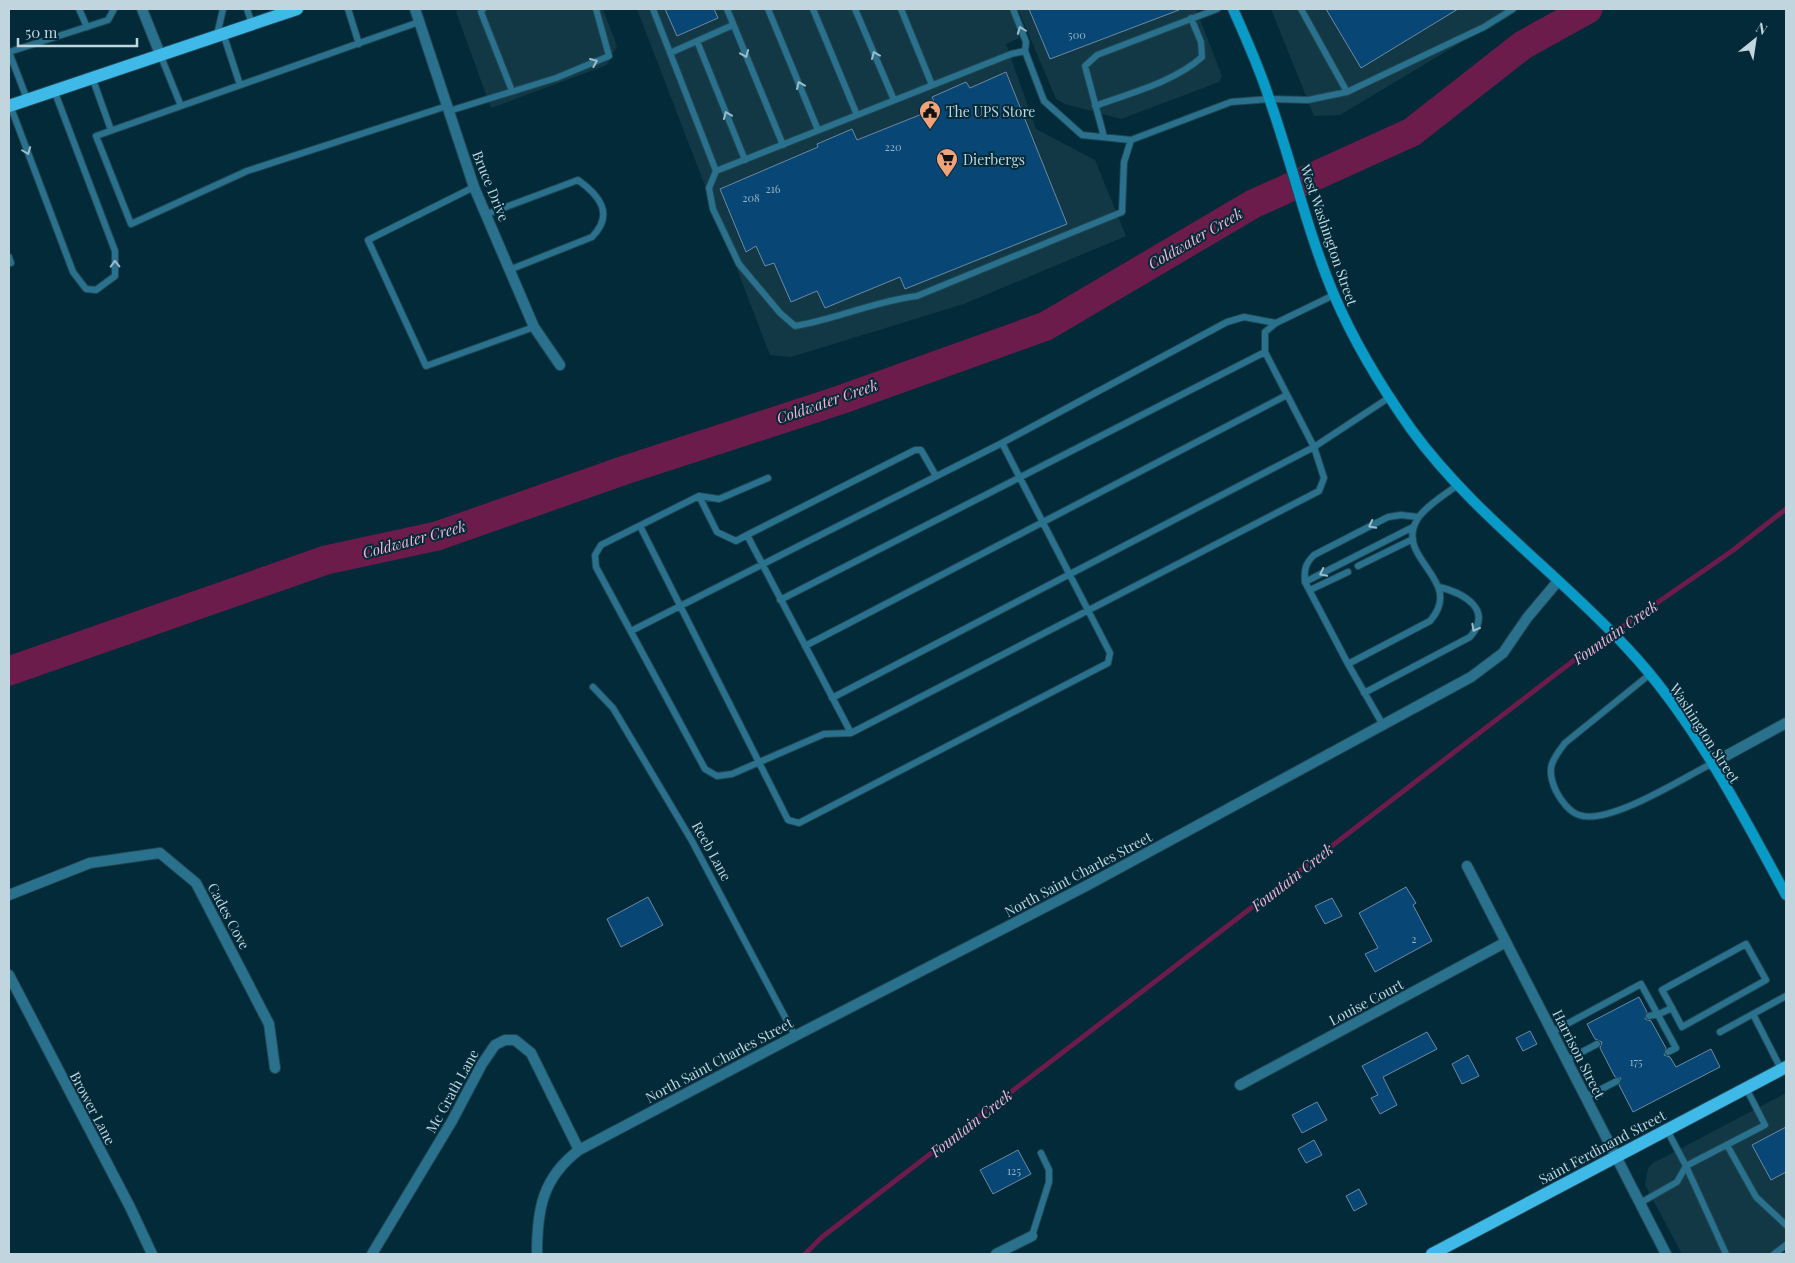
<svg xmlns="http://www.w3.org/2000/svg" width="1795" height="1263" viewBox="0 0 1795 1263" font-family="'Playfair Display',serif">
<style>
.built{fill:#133845}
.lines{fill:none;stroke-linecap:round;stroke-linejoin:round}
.stream{stroke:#6b1c4b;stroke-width:5}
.river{stroke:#6b1c4b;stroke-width:29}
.building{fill:#084775;stroke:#6d88a2}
.lane-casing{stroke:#214553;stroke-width:8}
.street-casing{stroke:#214553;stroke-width:12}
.secondary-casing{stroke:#214553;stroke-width:12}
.primary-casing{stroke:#214553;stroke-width:14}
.lane{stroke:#2a718d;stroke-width:6}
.street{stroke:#2a718d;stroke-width:10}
.secondary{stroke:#089bc8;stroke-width:10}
.primary{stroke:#3fb9e7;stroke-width:12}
.oneway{stroke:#9bbcca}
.labels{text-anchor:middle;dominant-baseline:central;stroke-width:4;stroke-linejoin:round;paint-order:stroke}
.number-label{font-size:11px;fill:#93b2c4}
.poi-label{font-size:14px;fill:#c1d5de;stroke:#022a39;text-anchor:start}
.street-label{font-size:14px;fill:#c1d5de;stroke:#022a39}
.water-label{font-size:15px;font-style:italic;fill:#f9b3d6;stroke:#022a39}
</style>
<rect width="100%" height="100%" fill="#022a39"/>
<path class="built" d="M458,9H603L617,46L607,65L491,108L456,12Z
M637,9H1196L1222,76L1219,82L1121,119L1065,104L1056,99L1019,11V38L1006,44L1036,129L1095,160L1126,236L964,304L791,357L770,355Z
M1271,9H1517L1340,115L1314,116Z
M1786,1093V1254H1682L1645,1185L1648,1168L1653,1163Z"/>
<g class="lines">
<path class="stream" d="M805,1254L822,1237L1573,661L1732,551L1786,509"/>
<path class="river" d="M9,671L326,560L437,536L622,471L840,400L1046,326L1253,204L1412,132L1523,45L1588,9"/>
</g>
<path class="building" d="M665,9H714L718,18L677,36Z
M1029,9H1179V10L1050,59Z
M1326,9H1458L1361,68Z
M1006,72L1067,224L905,289L900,277L825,308L817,291L791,302L774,263L765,266L756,246L746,252L720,189L818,147L817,144L852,129L857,140L937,108L932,97L966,82L970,88Z
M1406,887L1416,903L1413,905L1432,941L1375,972L1365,954L1378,948L1359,913Z
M648,897L663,925L621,947L607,919Z
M1332,898L1342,916L1325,924L1315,906Z
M1639,997L1647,1012L1645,1019L1651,1021L1666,1048L1664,1055L1670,1057L1676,1067L1711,1049L1720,1067L1633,1112L1619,1085L1621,1078L1615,1077L1600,1048L1602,1042L1595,1039L1587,1024Z
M1530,1031L1537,1044L1523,1051L1516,1038Z
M1427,1032L1437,1049L1383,1077L1397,1105L1380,1114L1371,1098L1378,1095L1362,1066Z
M1468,1055L1479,1076L1462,1084L1452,1064Z
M1317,1102L1327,1120L1302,1133L1292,1115Z
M1786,1127V1172L1771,1180L1752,1145Z
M1314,1140L1322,1155L1306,1163L1298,1149Z
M1018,1150L1031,1174L993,1194L980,1170Z
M1359,1189L1367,1204L1354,1211L1346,1196Z"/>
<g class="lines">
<g class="lane-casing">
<path id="lane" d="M79,9L87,27
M247,9L252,24
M348,9L359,44
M483,9L481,12L512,91
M653,9L716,171L1011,54L1025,51L1044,101L1082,135L1131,140L1231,102L1270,99L1308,100L1347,92L1301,9
M727,9L783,145
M768,9L818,130
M813,9L857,115
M855,9L894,100
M901,9L932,85
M1013,9L1026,42L1025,51
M419,22L96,136L131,224L247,171L447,106
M223,33L240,85
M217,35L223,9
M697,41L745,160
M670,53L733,25
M160,54L181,106
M92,77L111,130
M1347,92L1484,27L1513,9
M27,99L9,52L108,20L114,9
M10,105L73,272L86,289L96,290L115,276V251L54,90
M1095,106C1130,93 1174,82 1202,57L1201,42L1191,18
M449,111L556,78L609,56L596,9
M1104,137L1085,66L1097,55L1217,9
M716,171L709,188L713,209L739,264L780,313L795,326C837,319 875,301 917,296L1122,212L1124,162L1131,140
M474,187L368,240L426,366L534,327
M487,214L578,180C599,195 615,214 592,237L509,270
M9,257L11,263
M1334,295L1276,323L1265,332V352L1314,447L1390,397
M768,478L719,499L699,496L601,545L595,555L596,567L705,769L717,776L732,774L824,734L851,733L1319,491L1324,478L1314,447L832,698
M699,496L717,532L736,541L747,535
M640,526L788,820L799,823L1108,663L1110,653L1002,443
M1358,566L1413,539
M1305,582L1413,527
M1310,590L1348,572
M780,600L1265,352
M631,631L1002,443L1227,322L1244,317L1276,323
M805,646L1287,395
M1348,664L1305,582C1304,570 1305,564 1314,555L1388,517L1401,515L1418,517
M1649,675L1565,743C1551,761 1546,769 1556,791C1560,799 1569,812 1579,815C1608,826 1683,778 1711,764
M593,687L613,708L692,841L795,1036
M1364,693L1470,637C1494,609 1463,593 1439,587
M1383,725L1348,664L1430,621C1466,580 1394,559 1417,520C1423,508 1447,493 1458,485
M851,733L747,535L915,450H921L936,476
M1753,1014L1781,1069
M1649,1016L1659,1014L1672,1008L1662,990L1746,944L1766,980L1682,1027L1672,1008
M1552,1032L1641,984L1676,1048L1668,1052
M1720,1032L1786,996
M1567,1060L1597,1044
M1586,1097L1617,1081
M1667,1130L1686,1166L1765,1125L1746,1088
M1727,1145L1756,1197L1786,1225
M1686,1166L1726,1254
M1640,1203L1677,1182L1686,1166
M1032,1236L1049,1182V1170L1041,1153
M1774,1254L1786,1245"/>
</g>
<g class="street-casing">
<path id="street" d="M142,9L160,54
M415,9L474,187L534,327L560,365
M1711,764L1786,723
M1467,866L1666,1254
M9,895L90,863L160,853L196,883L269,1024L275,1068
M9,975L130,1207L152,1254
M1240,1085L1506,942
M372,1254L452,1121L482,1064L495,1045L505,1040H515L531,1053L579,1150
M537,1254C537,1210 542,1178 579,1150L795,1036L1086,886L1471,677L1503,653L1527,618L1558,581
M996,1254L1032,1236"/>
</g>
<g class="secondary-casing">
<path id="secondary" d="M1233,9C1246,38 1259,67 1269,98C1292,163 1307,231 1334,295C1354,342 1382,388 1411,429C1472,513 1558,573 1628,649C1693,718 1741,812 1786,895"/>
</g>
<g class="primary-casing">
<path id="primary" d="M9,106L297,9
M1432,1254L1786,1067"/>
</g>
<use href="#lane" class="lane"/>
<use href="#street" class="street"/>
<use href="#secondary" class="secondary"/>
<use href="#primary" class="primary"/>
</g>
<defs><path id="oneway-chevron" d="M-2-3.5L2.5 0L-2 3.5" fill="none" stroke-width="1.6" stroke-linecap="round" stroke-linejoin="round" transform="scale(1.25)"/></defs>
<g class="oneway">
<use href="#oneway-chevron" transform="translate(1021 30) rotate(-111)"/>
<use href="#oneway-chevron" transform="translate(745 54) rotate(68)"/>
<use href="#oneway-chevron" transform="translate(875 55) rotate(-113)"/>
<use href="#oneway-chevron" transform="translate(594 62) rotate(-23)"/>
<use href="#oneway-chevron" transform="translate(800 85) rotate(-113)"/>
<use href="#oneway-chevron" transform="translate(727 115) rotate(-112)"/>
<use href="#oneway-chevron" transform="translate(27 151) rotate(69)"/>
<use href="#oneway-chevron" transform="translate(115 264) rotate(-91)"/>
<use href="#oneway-chevron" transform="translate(1372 525) rotate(153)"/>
<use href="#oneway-chevron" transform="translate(1323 573) rotate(153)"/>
<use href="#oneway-chevron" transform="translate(1475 628) rotate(118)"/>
</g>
<defs>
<g id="civic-pin" transform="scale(1.125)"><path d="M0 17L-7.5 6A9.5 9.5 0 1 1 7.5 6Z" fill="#f0a27a" stroke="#022a39"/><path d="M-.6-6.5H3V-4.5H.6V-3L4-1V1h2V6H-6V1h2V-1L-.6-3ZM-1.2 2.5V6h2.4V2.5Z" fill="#111"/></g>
<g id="supermarket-pin" transform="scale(1.125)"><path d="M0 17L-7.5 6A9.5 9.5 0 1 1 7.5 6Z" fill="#f0a27a" stroke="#022a39"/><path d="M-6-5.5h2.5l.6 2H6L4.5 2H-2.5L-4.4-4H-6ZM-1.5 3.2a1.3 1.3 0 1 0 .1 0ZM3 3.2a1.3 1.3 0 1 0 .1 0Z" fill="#111"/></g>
</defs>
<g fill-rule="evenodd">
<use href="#civic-pin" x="930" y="111"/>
<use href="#supermarket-pin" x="947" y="159"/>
</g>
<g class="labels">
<g class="number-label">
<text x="1077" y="34">500</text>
<text x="893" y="146">220</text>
<text x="773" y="188">216</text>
<text x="751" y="197">208</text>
<text x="1414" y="938">2</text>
<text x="1636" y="1061">175</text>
<text x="1014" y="1170">125</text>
</g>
<g class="poi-label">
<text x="946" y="111">The UPS Store</text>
<text x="963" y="159">Dierbergs</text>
</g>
<g class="street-label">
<text transform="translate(491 186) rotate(68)">Bruce Drive</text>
<text transform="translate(1329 235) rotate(71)">West Washington Street</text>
<text transform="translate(1705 733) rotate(57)">Washington Street</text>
<text transform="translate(712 851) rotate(61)">Reeb Lane</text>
<text transform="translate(1078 874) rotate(-28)">North Saint Charles Street</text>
<text transform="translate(229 916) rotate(62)">Cades Cove</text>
<text transform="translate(1366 1002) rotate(-28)">Louise Court</text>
<text transform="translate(1579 1054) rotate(63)">Harrison Street</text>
<text transform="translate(719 1060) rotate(-28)">North Saint Charles Street</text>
<text transform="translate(452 1091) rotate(-61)">Mc Grath Lane</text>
<text transform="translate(93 1108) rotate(62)">Brower Lane</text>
<text transform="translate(1602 1147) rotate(-28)">Saint Ferdinand Street</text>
</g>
<g class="water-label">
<text transform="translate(1195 238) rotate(-30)">Coldwater Creek</text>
<text transform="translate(827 401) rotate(-19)">Coldwater Creek</text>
<text transform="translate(414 539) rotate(-15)">Coldwater Creek</text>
<text transform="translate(1615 632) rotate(-35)">Fountain Creek</text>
<text transform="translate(1292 877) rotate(-38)">Fountain Creek</text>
<text transform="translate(971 1123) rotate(-38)">Fountain Creek</text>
</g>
</g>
<rect width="1795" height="1263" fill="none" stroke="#c1d5de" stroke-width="20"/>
<g transform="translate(1755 40) rotate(30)" stroke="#022a39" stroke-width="4" paint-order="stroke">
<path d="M0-4L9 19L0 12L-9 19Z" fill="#c1d5de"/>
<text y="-8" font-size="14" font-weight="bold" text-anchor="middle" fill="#c1d5de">N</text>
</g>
<path d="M18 38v8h119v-8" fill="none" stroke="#c1d5de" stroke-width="2.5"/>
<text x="25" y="38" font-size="15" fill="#c1d5de" stroke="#022a39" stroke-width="4" paint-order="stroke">50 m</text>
</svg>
